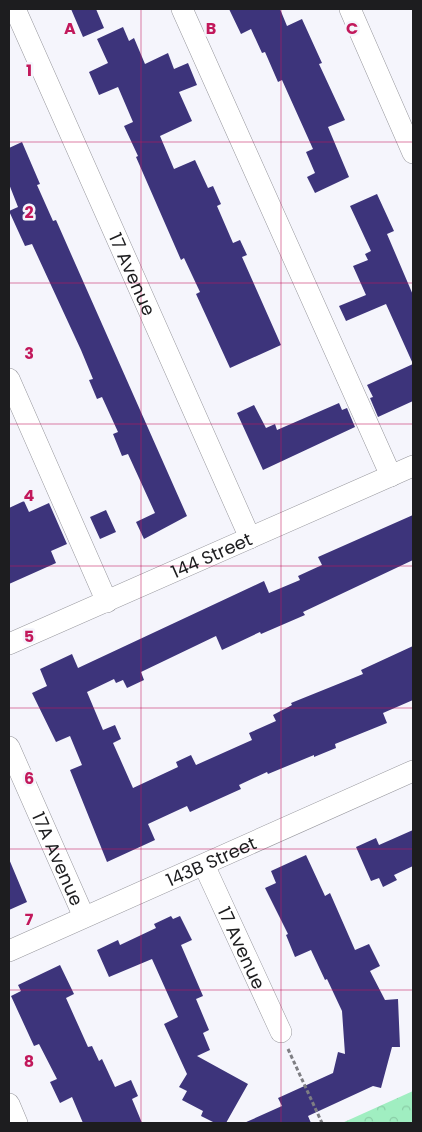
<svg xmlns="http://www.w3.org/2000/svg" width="422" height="1132" viewBox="0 0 422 1132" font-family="Poppins,sans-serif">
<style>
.park{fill:url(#park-crowns)}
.building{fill:#3d347b}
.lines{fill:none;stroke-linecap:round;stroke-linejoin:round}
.minor-casing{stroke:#97979d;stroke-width:22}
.path{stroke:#7e7e83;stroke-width:3;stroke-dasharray:4 2.5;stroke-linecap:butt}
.minor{stroke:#fff;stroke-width:21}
.grid{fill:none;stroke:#c2185b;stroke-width:1;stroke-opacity:0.55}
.labels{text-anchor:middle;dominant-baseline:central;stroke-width:5;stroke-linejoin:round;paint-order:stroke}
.street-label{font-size:18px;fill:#1d1d1f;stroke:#f5f5fc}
.grid-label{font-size:16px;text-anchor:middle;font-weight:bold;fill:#c2185b;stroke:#f5f5fc;stroke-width:5;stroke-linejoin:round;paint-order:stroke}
</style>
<defs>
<pattern id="park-crowns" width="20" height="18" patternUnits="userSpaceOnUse" patternTransform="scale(1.25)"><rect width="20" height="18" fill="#a0eec1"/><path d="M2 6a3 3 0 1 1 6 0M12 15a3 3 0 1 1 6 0" fill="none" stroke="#89cca5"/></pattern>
</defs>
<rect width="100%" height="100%" fill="#f5f5fc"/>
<path class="park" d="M413,1091V1123H342Z"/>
<path class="building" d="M71,9H96L104,28L83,37Z
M229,9H280L287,26L302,19L322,63L319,64L345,120L328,127L349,177L315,193L307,177L315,173L306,152L313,149L282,80L278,82L265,52L262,53L251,29L241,34Z
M123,27L129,41L134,38L145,64L168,53L174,69L188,63L197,85L179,92L192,121L160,136L174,169L195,160L208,188L213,186L221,204L217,206L233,243L240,240L247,255L242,257L281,345L230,368L196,294L200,292L184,258L181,260L136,157L138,156L124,126L133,122L118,87L99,95L89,72L108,63L97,39Z
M22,142L40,184L37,185L53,221L56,220L71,254L187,516L144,539L136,522L155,513L128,454L122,456L113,434L118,432L102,397L97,399L89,380L93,379L81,350L32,244L25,246L9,211L18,207L9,184V148Z
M377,194L394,231L387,234L413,295V401L378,417L370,398L373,397L367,385L413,364L386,304L346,321L339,306L366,295L353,266L368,260L365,254L371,251L350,206Z
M339,403L342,410L347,408L355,427L263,470L237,413L254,405L266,428L275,424L277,430Z
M24,501L29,512L49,503L67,544L51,551L56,563L9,584V508Z
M106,510L116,532L100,539L90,517Z
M413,515V560L303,612L305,615L261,634L260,632L222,650L216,636L141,672L144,680L127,688L123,680L116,683L114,679L87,692L103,730L115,725L121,739L113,743L133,788L178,767L176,762L191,755L196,765L252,740L249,733L276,721L273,715L292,705L291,703L363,674L361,670L413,646V700L383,713L387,723L335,744L336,748L314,757V755L268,774L267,772L239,785L241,789L190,812L187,806L148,824L155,840L107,862L70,770L82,765L70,736L56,742L32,693L47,686L40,669L72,654L78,668L264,581L269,593L300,580L298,576L322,565L318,557Z
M413,830V866L394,875L397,880L383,887L379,878L371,881L356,847L376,838L379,845Z
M306,855L325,896L330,893L355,950L369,944L380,966L370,971L385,1000L398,999L400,1047H392L381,1088L373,1086L308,1116L311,1123H244L282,1106L278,1098L333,1073L338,1052L345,1054L342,1011L327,979L325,980L311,950L295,957L286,935L288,934L265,888L276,883L271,871Z
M9,859L27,902L9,910Z
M171,916L173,919L180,916L192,940L181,945L203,996L196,999L209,1030L203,1033L210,1050L197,1056L248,1084L226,1123H215L201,1116L203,1111L182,1100L187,1091L179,1087L187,1074L164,1024L178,1017L152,959L109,977L97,950L118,940L120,945L156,928L154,924Z
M60,965L74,994L66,998L88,1047L92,1046L99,1061L102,1059L115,1087L131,1080L138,1096L132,1099L142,1123H83L72,1097L60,1103L50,1082L57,1079L39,1044L34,1046L11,996L21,991L18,985Z"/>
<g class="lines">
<g class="minor-casing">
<g id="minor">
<path id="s1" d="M15,9L250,538"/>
<path d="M182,9L391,476"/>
<path d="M350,9L413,153"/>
<path d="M9,379L107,602"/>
<path id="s2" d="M9,644L413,466"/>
<path id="s3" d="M9,747L84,917"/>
<path id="s4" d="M204,865L281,1032"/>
<path id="s5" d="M9,951L413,771"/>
<path d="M9,1104L17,1123"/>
</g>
</g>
<path class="path" d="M288,1049L322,1123"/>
<use href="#minor" class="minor"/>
</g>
<path class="grid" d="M141,9V1123M281,9V1123M9,142H413M9,283H413M9,424H413M9,566H413M9,708H413M9,849H413M9,990H413"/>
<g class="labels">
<g class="street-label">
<text stroke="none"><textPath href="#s1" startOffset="290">17 Avenue</textPath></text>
<text stroke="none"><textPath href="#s2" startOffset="221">144 Street</textPath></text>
<text stroke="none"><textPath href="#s3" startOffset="122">17A Avenue</textPath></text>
<text stroke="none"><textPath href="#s5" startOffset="221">143B Street</textPath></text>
<text stroke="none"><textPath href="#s4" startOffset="91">17 Avenue</textPath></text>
</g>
</g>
<g class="grid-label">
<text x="70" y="34">A</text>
<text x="211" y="34">B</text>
<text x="352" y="34">C</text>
<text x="29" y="76">1</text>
<text x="29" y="218">2</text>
<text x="29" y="359">3</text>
<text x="29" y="501">4</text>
<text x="29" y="642">5</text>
<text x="29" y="784">6</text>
<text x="29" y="925">7</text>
<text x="29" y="1067">8</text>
</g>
<rect width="422" height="1132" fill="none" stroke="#1d1d1f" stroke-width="20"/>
</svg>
